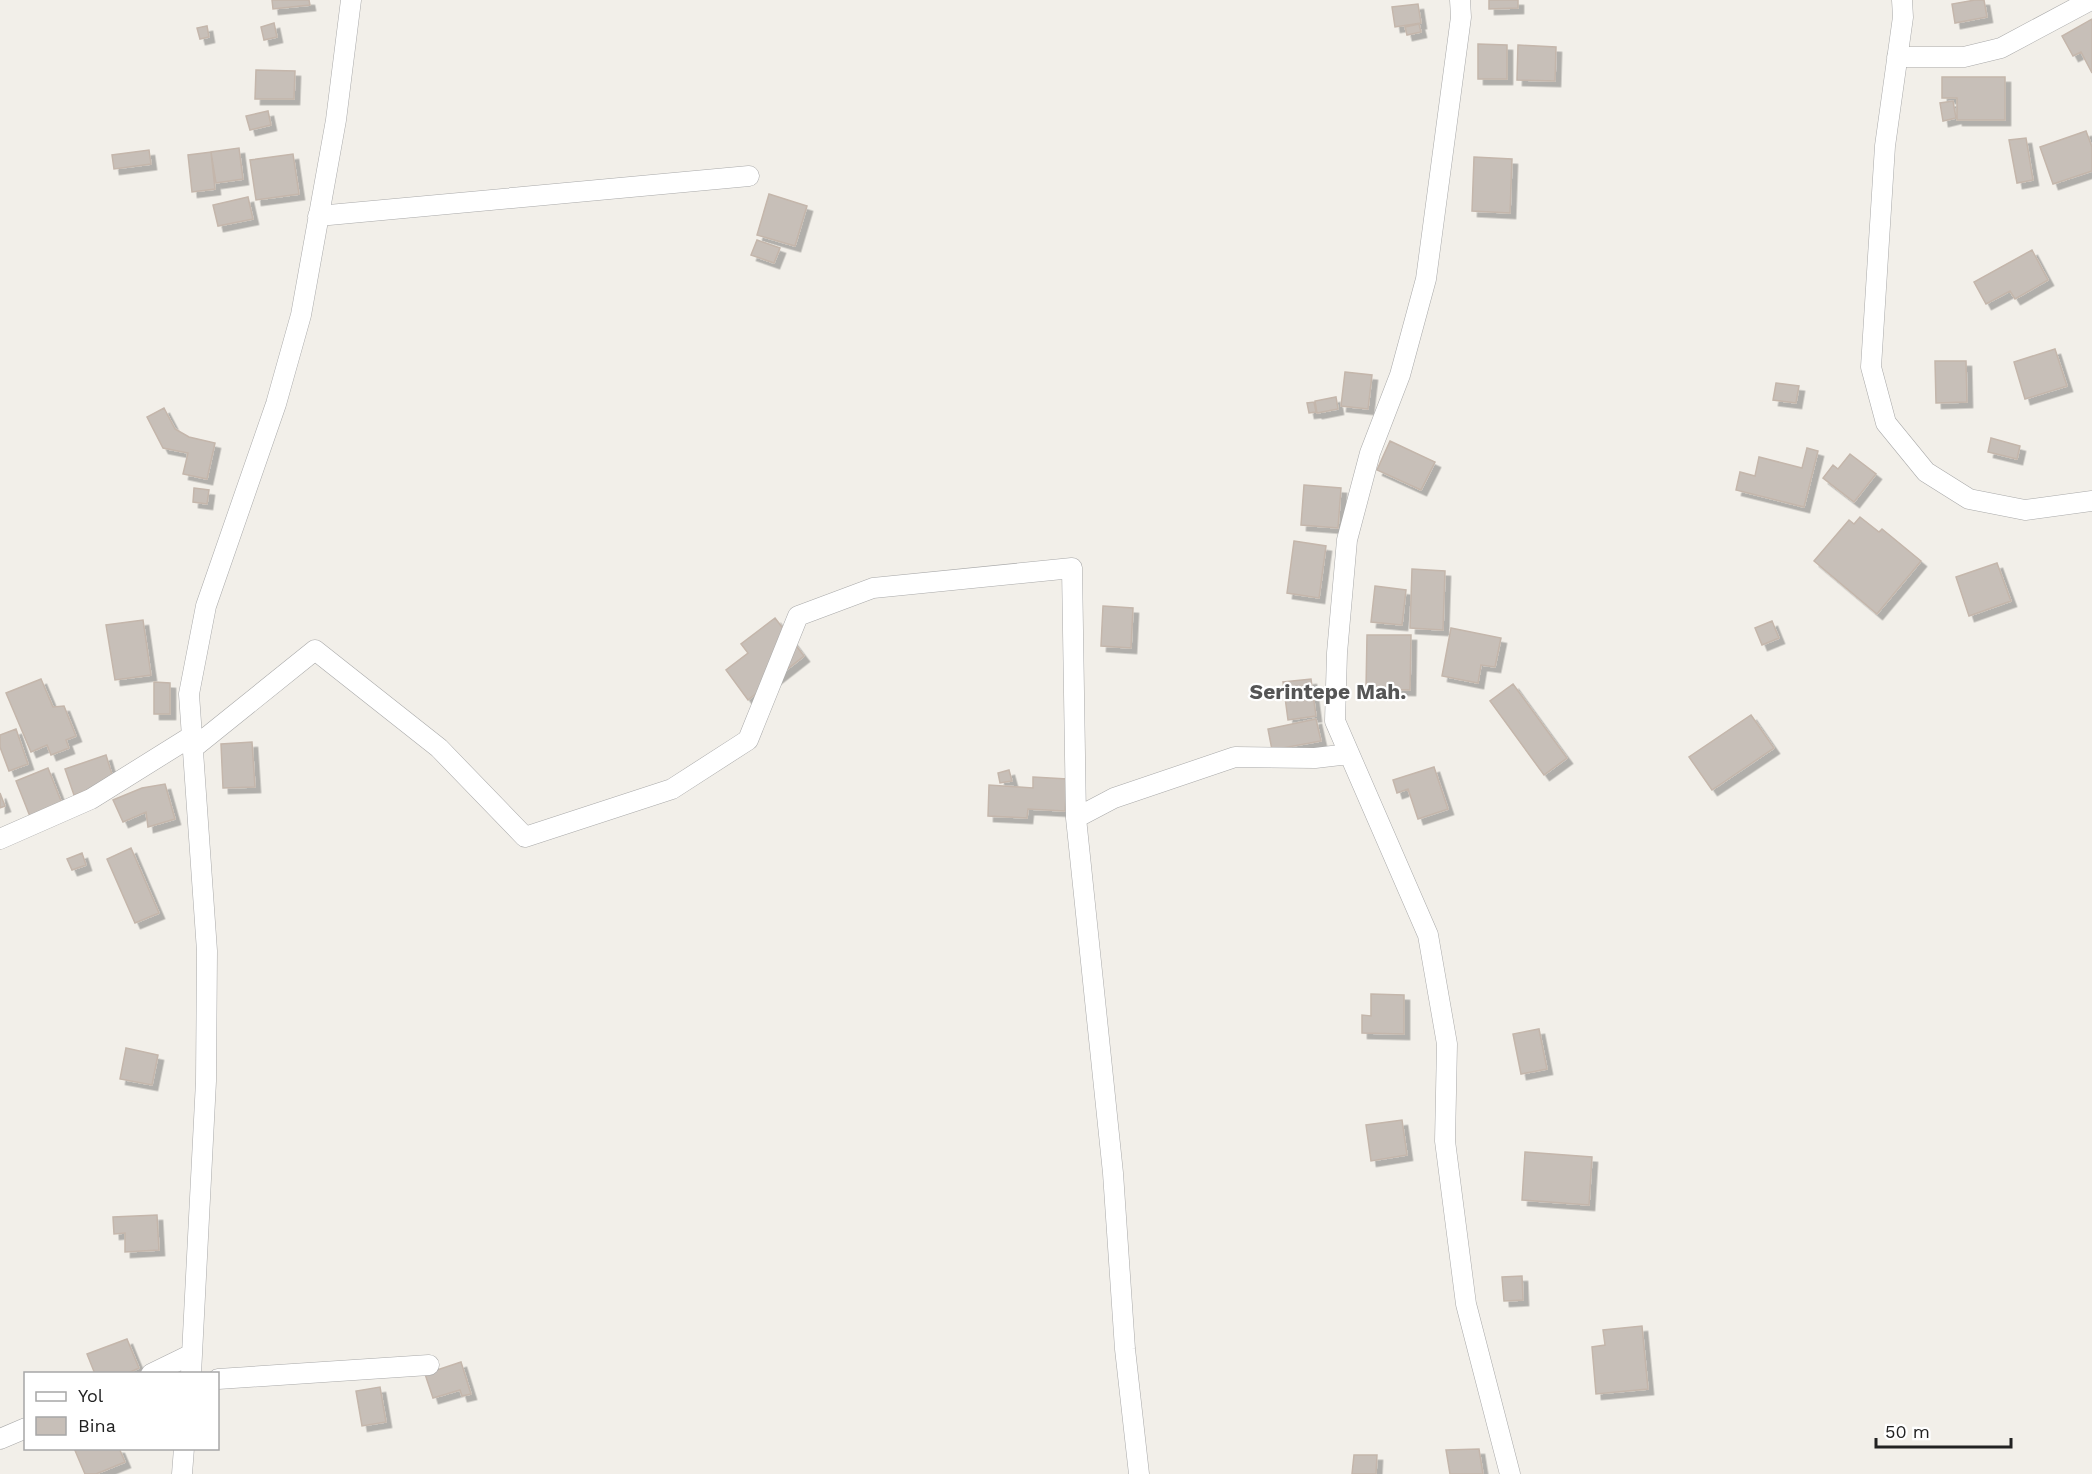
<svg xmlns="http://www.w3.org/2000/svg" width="2092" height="1474" viewBox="0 0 2092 1474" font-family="'Work Sans',sans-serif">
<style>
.building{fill:#c7bfb8;stroke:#c4b6ab;stroke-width:1.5;filter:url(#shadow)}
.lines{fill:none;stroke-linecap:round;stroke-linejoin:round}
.minor-casing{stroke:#a9a9a9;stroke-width:21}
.minor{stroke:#fff;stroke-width:20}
.labels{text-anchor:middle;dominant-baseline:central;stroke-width:4.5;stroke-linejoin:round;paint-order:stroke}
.district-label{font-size:21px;font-weight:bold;fill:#555;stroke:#fff}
</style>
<defs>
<filter id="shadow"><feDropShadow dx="5.5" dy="5.5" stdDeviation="0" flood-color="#0004"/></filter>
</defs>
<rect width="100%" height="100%" fill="#f2efe9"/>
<path class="building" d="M272,0H309L310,5L273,9Z
M1489,0H1518V8L1489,9Z
M1975,0H1984L1987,17L1955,23L1952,4Z
M1418,4L1421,23L1395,27L1392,7Z
M2092,19V73L2081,52L2073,56L2062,36Z
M274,23L277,37L264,40L261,27Z
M1419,24L1421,32L1407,35L1405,27Z
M207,26L209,37L200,39L197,28Z
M1478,44L1507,45V79H1478Z
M1518,45L1556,47L1555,81L1517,80Z
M256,70L295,71L294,99H255Z
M1942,77H2005V120H1957V98H1942Z
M1953,101L1956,118L1943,121L1940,103Z
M268,111L271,125L250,130L246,116Z
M2086,131L2092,147V171L2053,184L2040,147Z
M2026,138L2033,180L2017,183L2009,140Z
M239,148L243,179L216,183L211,152Z
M149,150L151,164L114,169L112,155Z
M211,152L215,189L192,192L188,155Z
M293,154L299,194L256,200L250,160Z
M1474,157L1512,159L1510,213L1472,211Z
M769,194L807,206L795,246L757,235Z
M248,197L253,219L218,226L213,205Z
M757,240L780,248L774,263L751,255Z
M2032,250L2048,280L2015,299L2010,291L1986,304L1974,282Z
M2055,349L2067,386L2025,399L2014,362Z
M1935,361H1966L1967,402L1936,403Z
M1345,372L1372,375L1368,409L1341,406Z
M1776,383L1799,386L1796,403L1773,400Z
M1336,397L1338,409L1317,413L1315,401Z
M1314,402L1316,412L1309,413L1307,403Z
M164,408L175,429L189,437L215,443L207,479L183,474L188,453L163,448L147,417Z
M1991,438L2020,446L2017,459L1988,452Z
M1390,441L1435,462L1421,490L1377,470Z
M1807,448L1818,451L1804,507L1736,490L1740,472L1755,476L1759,457L1802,468Z
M1850,454L1876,474L1854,502L1823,478L1833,465L1838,469Z
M1304,485L1341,488L1338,528L1301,525Z
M194,488L209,490L207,504L193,502Z
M1860,517L1879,532L1882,529L1921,561L1877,614L1814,561L1849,520L1854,524Z
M1294,541L1326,546L1319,598L1287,593Z
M1997,563L2011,601L1969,616L1956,577Z
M1412,569L1445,571L1443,630L1410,628Z
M1375,586L1406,590L1402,625L1371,622Z
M1103,606L1133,608L1131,648L1101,646Z
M775,618L804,656L748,700L726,670L748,653L741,644Z
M143,620L151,675L115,680L106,625Z
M1772,621L1779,638L1762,645L1755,628Z
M1451,628L1501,638L1495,667L1481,665L1478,683L1442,676Z
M1367,635H1411L1410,690L1366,689Z
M41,679L53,707L64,706L76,736L66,740L69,748L51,755L47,745L31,752L6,693Z
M1311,679L1316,716L1288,720L1283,682Z
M154,682L170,683V714H154Z
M1513,684L1567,758L1544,775L1490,701Z
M1751,715L1774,748L1712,790L1689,757Z
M1316,719L1321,741L1272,750L1268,729Z
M16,729L28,764L9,771L0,747V735Z
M252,742L255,787L223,788L221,744Z
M106,755L114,781L74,795L65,769Z
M1434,767L1448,809L1418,819L1408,789L1397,793L1393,780Z
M48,768L63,806L31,819L16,781Z
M1009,770L1012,781L1000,783L998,773Z
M1033,777L1067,779L1065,811L1028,809L1027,818L988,816L989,785L1033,788Z
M165,784L175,819L148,827L146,812L123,822L113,800L142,788Z
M0,793L5,806L0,808Z
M131,848L159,913L135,923L107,859Z
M82,853L86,865L72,870L67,859Z
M1371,994L1404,995V1034L1362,1033V1015L1371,1016Z
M1539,1029L1547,1069L1521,1074L1513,1034Z
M126,1048L158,1055L152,1085L120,1079Z
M1402,1120L1407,1155L1371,1161L1366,1125Z
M1525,1152L1592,1157L1589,1205L1522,1200Z
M157,1215L159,1250L125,1252V1233L114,1234L113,1217Z
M1522,1276L1523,1300L1504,1301L1502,1277Z
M1642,1326L1648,1389L1596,1394L1592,1347L1605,1345L1603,1330Z
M127,1339L139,1368L126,1374H95L87,1354Z
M461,1362L471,1394L462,1396L460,1390L433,1398L425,1374Z
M380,1387L386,1422L362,1426L356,1391Z
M74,1448H119L125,1462L96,1474H85Z
M1479,1449L1483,1474H1450L1446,1450Z
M1354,1455H1377L1376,1474H1352Z"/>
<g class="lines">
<g class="minor-casing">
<path id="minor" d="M1460,0L1461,17L1426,279L1400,375L1370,453L1347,540L1337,653L1335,721L1428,935L1447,1044L1445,1141L1466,1304L1510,1474
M1902,0L1903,17L1885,146L1871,367L1886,423L1926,472L1969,499L2025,510L2092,501
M1897,57H1964L2001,48L2091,0
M318,216L749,176
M192,749L315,650L439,748L525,837L672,789L748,740L798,616L873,588L1072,568L1076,818
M0,839L91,799L192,736
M151,1374L192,1354
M191,1374L206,1081L207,951L189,694L206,606L276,404L301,315L336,120L351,0
M218,1379L429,1365
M0,1439L26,1428
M182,1474L184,1448
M1139,1474L1125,1349L1113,1173L1076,818L1114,798L1235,757L1315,758L1349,754"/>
</g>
<use href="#minor" class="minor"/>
</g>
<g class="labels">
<g class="district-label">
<text x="1328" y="691">Serintepe Mah.</text>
</g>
</g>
<rect x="24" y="1372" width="195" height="78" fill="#ffffff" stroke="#a7a7a7" stroke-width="1.5"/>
<rect x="36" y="1392" width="30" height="9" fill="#ffffff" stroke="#a7a7a7" stroke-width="1.5"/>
<text x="78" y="1402" font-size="18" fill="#222222">Yol</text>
<rect x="36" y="1417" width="30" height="18" fill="#c7bfb8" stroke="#a7a7a7" stroke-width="1.5"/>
<text x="78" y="1432" font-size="18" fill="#222222">Bina</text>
<path d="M1876 1438v9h135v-9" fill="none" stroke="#222222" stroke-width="3"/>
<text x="1885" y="1438" font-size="18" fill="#222222" stroke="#ffffff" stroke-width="4.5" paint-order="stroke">50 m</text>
</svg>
